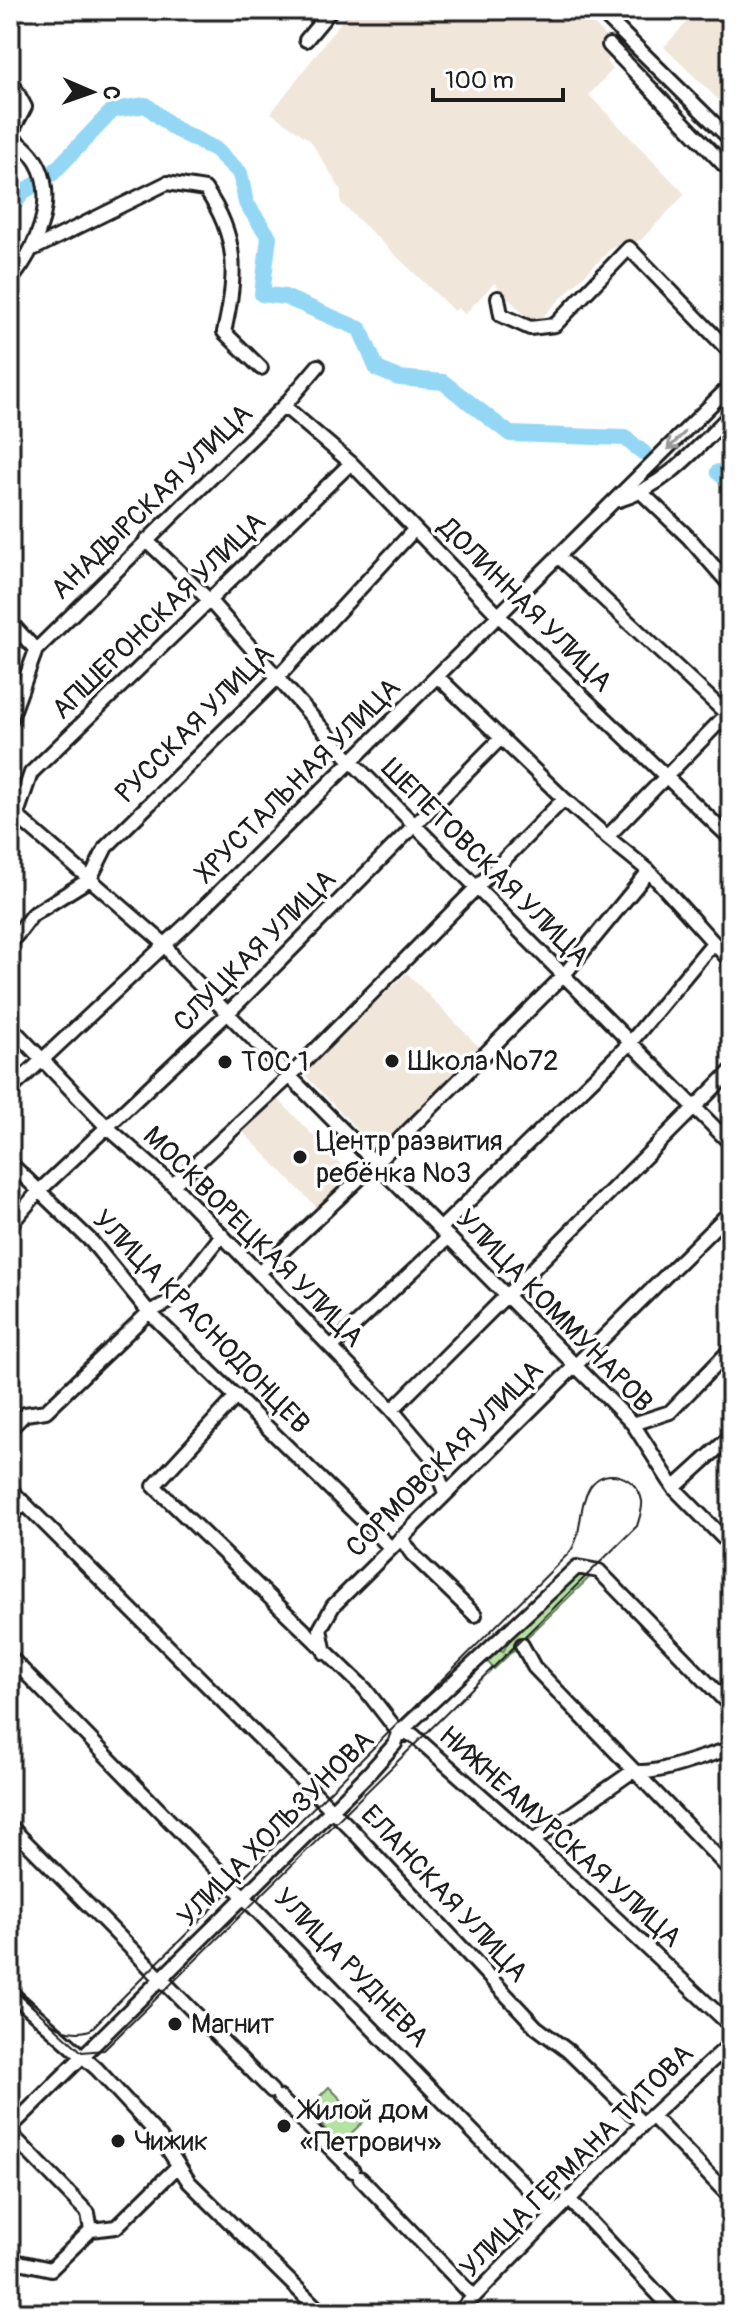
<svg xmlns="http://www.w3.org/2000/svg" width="741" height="2323" viewBox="0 0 741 2323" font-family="Pangolin,sans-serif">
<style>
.built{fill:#f1e6da}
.green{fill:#b4e2a1;stroke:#687f5e;stroke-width:2}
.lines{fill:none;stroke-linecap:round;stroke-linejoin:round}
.river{stroke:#94d7f5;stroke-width:16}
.minor-casing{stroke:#1c1c1c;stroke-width:18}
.minor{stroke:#fff;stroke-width:12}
.tram{stroke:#1c1c1c;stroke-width:2}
.oneway{stroke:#999}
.poi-dot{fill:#1c1c1c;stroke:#fff;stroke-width:3}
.labels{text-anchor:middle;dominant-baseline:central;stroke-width:7;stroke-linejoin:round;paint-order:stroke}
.street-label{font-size:28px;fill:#1c1c1c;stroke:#fff}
.poi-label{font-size:28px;fill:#1c1c1c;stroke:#fff;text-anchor:start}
</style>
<rect width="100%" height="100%" fill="#fff"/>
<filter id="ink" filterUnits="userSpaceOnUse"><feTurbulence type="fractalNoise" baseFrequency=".0125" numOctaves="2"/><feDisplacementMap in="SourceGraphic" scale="16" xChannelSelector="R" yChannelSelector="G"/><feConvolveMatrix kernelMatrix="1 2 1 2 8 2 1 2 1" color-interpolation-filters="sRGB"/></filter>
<g filter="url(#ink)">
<path class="built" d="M350,10H579L602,32L612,56L606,62L613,69L589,95L685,194L641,240L612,248L534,325L494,283L465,314L458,308L454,311L341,203V190L310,140L271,113Z
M698,10L731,12V112L664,47Z
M407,973L481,1049L377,1150L303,1073Z
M277,1098L353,1177L319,1210L243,1132Z"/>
<path class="green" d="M579,1570L594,1573L494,1669L485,1659L499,1648L503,1652L511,1636Z
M329,2087L363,2122L340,2144L306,2110Z"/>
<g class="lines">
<path class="river" d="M52,174L113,110L146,105L175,129L215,149L240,173L246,203L269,237L262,294L285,297L360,329L377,369L399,378L443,382L510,434L625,438L644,453
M10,211L23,192L36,184
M718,472L731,484"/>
<g class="minor-casing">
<path id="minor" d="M599,10L731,140
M306,40L331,10
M609,45L724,165L731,166
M10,79L25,107L10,135
M10,137C68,170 45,239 10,281
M35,248L167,183L205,189C239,237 237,276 224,332L261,368
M498,298L501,315L530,328L555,325L629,248L731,353
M284,406L351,463L499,616L731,839
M642,493L689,538L731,586
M619,500C666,486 697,448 731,414
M146,540L209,600L351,761L731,1144
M559,557L731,718
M10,622L36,650
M438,677L564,799
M10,721L36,650L284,406L318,366
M10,810L166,945L175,960L633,1424L674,1488L731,1546
M17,814L31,773L351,463
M607,837L649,871L731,962
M10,944L32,915L90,879L106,847L277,678L414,530
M10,1026L107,1127L173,1185L392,1410L431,1456L445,1493
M10,1090L187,924L731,385
M10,1163L92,1242L149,1312L391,1548
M173,1185L290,1076L564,799L607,837L731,710
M10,1225L38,1192L228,1013L500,739
M441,1228L630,1043L712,944
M260,1272L376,1163L563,976L649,871
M332,1347L449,1237
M237,1396L154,1486L365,1689L399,1733
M392,1410L731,1071
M633,1424L670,1412L731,1349
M10,1429L25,1414L46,1411L149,1312L169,1302L222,1235
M674,1488L731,1436
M10,1489L351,1829L536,2027L568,2051L643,2124
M10,1517L24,1503
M401,1538L412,1554L475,1615
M522,1645L534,1667L731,1871
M325,1653L320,1629L333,1606L731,1211
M10,1657L553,2214
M399,1733L413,1735L533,1841L731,2026
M10,1826L272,2091
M533,1841L633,1771C655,1777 704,1755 731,1749
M10,1992L97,2069L160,2137L189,2182L322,2313
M279,2097L353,2171
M652,2116L731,2198
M10,2128L368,1774L395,1744L399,1733L577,1567L599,1571L731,1707
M10,2133L88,2213L91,2230
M360,2178L474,2297
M568,2198L676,2313
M10,2260L51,2269L91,2230L116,2227L177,2167
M458,2313L643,2124L731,2043"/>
</g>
<use href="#minor" class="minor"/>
<path class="tram" d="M10,1981C33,2004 55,2041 90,2030L569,1553C584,1534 577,1507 590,1487C605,1464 638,1477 642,1501C643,1509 639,1519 637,1526L104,2050L82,2052L10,1986"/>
</g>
<defs><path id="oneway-shaft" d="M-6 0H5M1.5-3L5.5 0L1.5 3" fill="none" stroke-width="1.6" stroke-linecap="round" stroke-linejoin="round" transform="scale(2)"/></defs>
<use class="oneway" href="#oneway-shaft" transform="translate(676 441) rotate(135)"/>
</g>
<g class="poi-dot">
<circle cx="392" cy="1061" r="8"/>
<circle cx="225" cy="1062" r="8"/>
<circle cx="300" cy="1157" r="8"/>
<circle cx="175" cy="2024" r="8"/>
<circle cx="284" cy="2126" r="8"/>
<circle cx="118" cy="2141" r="8"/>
</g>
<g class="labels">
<g class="street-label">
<text transform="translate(152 502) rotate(-44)">АНАДЫРСКАЯ УЛИЦА</text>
<text transform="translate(525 605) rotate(45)">ДОЛИННАЯ УЛИЦА</text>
<text transform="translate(159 616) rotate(-44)">АПШЕРОНСКАЯ УЛИЦА</text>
<text transform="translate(195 724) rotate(-45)">РУССКАЯ УЛИЦА</text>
<text transform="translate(298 781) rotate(-45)">ХРУСТАЛЬНАЯ УЛИЦА</text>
<text transform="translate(485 863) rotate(45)">ШЕПЕТОВСКАЯ УЛИЦА</text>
<text transform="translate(255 951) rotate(-45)">СЛУЦКАЯ УЛИЦА</text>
<text transform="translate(253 1237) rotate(45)">МОСКВОРЕЦКАЯ УЛИЦА</text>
<text transform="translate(554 1311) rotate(46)">УЛИЦА КОММУНАРОВ</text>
<text transform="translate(201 1322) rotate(46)">УЛИЦА КРАСНОДОНЦЕВ</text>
<text transform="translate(445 1459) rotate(-45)">СОРМОВСКАЯ УЛИЦА</text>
<text transform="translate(276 1829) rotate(-45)">УЛИЦА ХОЛЬЗУНОВА</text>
<text transform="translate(560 1837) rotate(42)">НИЖНЕАМУРСКАЯ УЛИЦА</text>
<text transform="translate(444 1894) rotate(47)">ЕЛАНСКАЯ УЛИЦА</text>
<text transform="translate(351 1968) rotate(46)">УЛИЦА РУДНЕВА</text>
<text transform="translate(577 2161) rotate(-45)">УЛИЦА ГЕРМАНА ТИТОВА</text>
</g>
<g class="poi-label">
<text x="408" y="1061">Школа №72</text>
<text x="241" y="1062">ТОС 1</text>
<text x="316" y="1141">Центр развития<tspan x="316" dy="32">ребёнка №3</tspan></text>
<text x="191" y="2024">Магнит</text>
<text x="300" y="2110">Жилой дом<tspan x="300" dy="32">«Петрович»</tspan></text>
<text x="134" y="2141">Чижик</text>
</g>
</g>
<rect width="741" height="2323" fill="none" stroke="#fff" stroke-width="40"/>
<rect x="20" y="20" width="701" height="2283" fill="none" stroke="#1c1c1c" stroke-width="3" filter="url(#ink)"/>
<g transform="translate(92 92) rotate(92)" stroke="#ffffff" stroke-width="6" paint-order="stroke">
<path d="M0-6L14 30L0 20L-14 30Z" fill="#1c1c1c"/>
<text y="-12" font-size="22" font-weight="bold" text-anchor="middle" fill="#1c1c1c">С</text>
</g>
<path d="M433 88v12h130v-12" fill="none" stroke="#1c1c1c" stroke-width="4"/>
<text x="445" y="88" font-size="24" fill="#1c1c1c" stroke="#ffffff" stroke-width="6" paint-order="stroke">100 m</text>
</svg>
